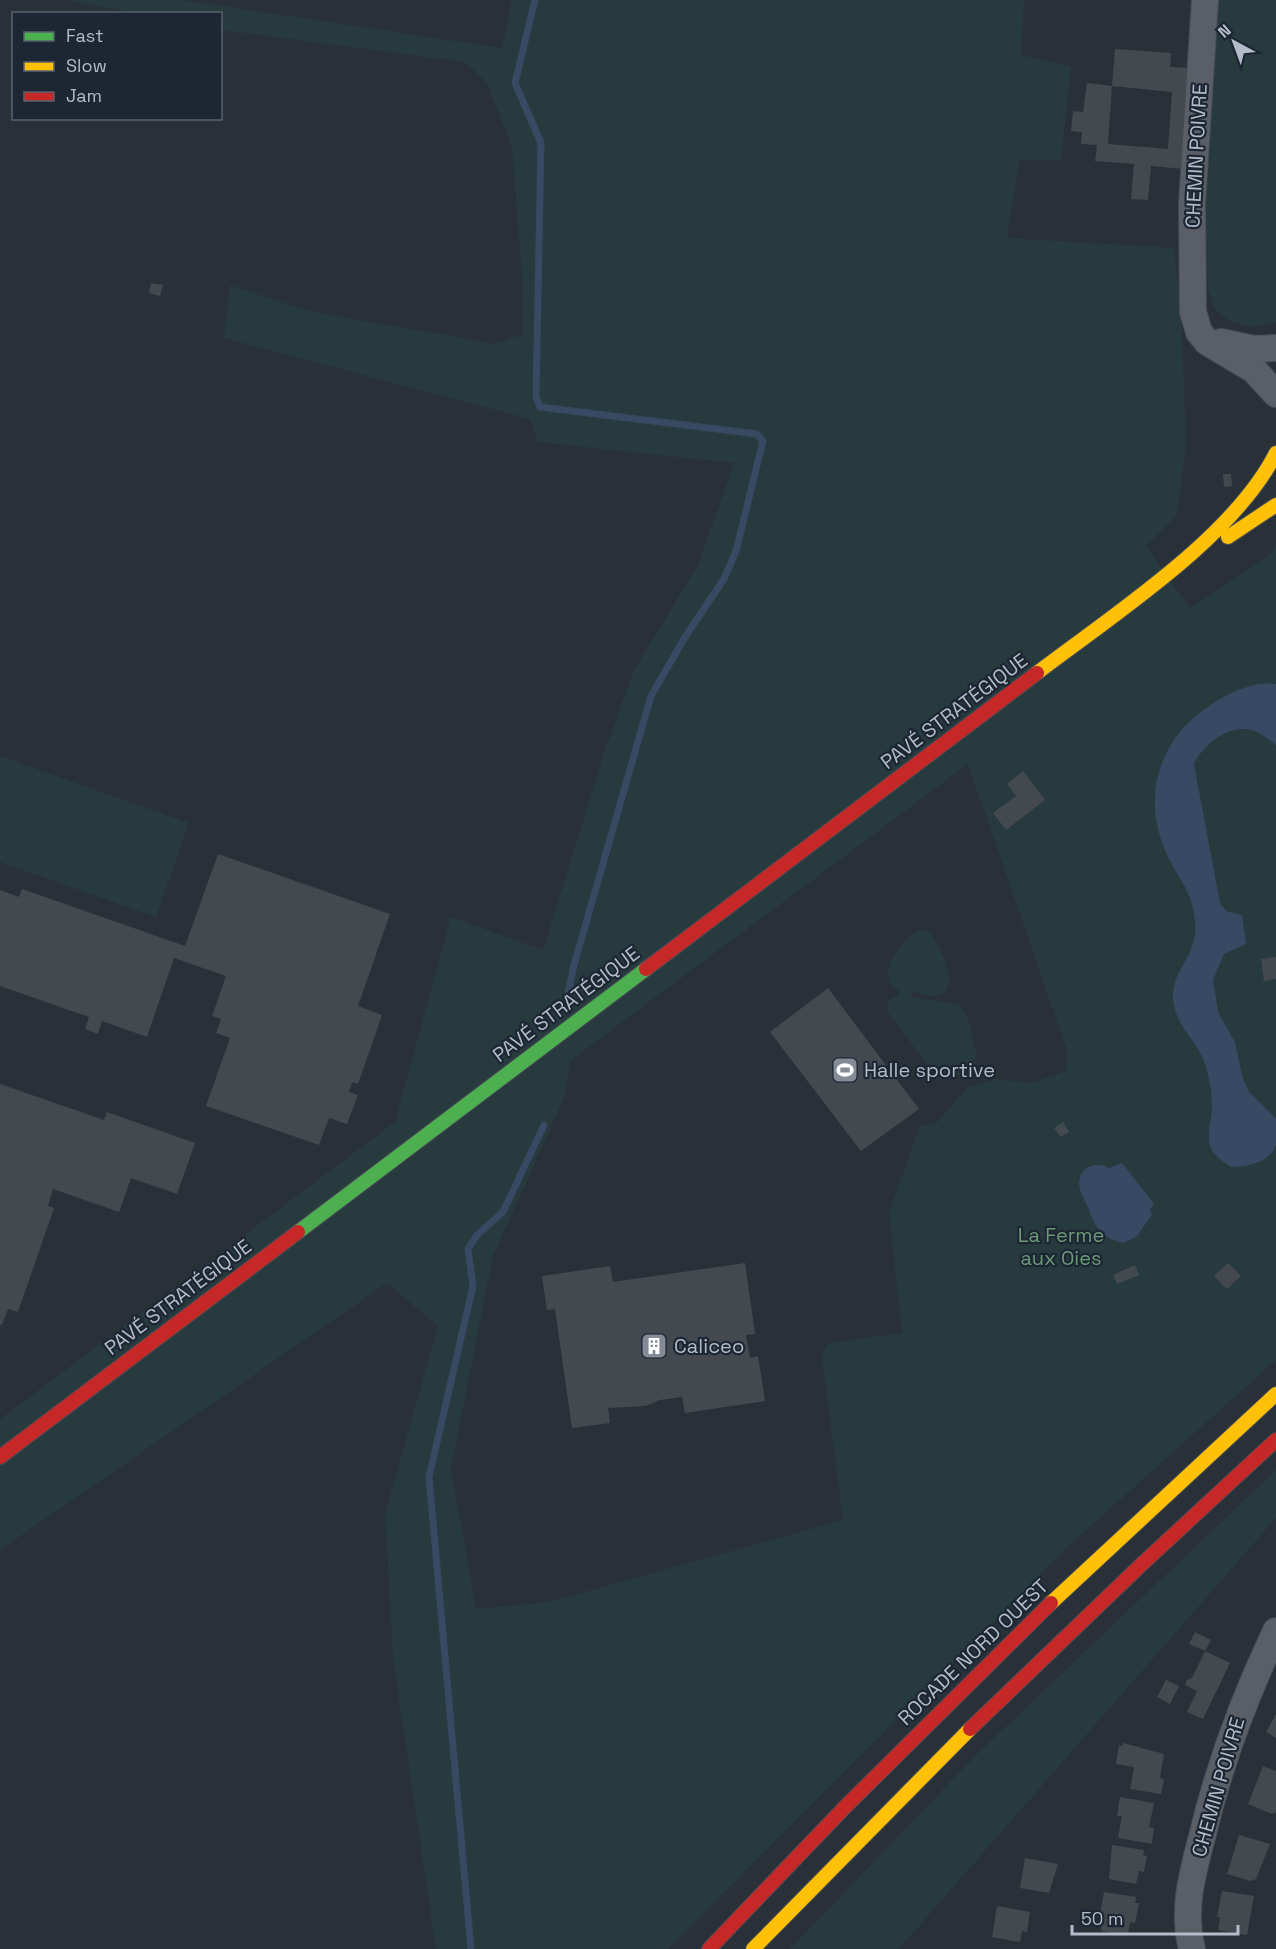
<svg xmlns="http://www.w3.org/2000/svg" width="1276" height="1949" viewBox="0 0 1276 1949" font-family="'Space Grotesk',sans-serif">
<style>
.green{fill:#273a3e;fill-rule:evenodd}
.water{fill:#384963}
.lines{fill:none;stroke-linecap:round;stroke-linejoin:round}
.stream{stroke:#384963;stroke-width:7}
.building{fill:#444950}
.street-casing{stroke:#484c53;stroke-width:28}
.fast-casing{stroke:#484c53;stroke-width:16}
.slow-casing{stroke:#484c53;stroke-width:16}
.jam-casing{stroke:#484c53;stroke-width:16}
.street{stroke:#5a5e66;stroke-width:26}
.fast{stroke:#4caf50;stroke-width:14}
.slow{stroke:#ffc107;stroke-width:14}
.jam{stroke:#c62828;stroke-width:14}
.labels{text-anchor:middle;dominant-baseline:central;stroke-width:4.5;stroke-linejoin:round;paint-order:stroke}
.street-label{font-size:20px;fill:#b4bcc9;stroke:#1d2633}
.poi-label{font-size:20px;fill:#b4bcc9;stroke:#1d2633;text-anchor:start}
.park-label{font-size:20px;fill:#6b9a76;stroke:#1d2633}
</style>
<rect width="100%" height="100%" fill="#2a3038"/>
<path class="green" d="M65,0H182L502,48L512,0H1024L1021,55L1071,67L1061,160H1020L1007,238L1174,248L1181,310L1186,444L1177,515L1146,546L1190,608L1269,555L1276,545V1360L1074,1541L668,1949H436L393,1658L385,1514L438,1326L387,1283L0,1550V1419L395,1122L451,917L543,950L605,750L634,670L698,565L734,463L538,442L530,419L224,338L230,285L309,311L495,344L523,334V290L512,147L487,83L465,62L221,30L220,14L136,13ZM968,764L1067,1050L1066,1071L1031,1083L996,1079L967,1088L935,1124L920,1126L889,1212L902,1333L828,1343L822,1356L843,1520L549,1602L476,1609L451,1468L493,1256L565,1096L570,1061Z
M1216,0H1276V323L1250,327L1230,321L1215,310L1208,289L1204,170Z
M0,756L189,823L156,917L0,862Z
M919,930L929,931C938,943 965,990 936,996C930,997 919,993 913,992L912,997L959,1004C972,1020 971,1038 977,1056C968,1070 956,1082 938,1079L887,1011V1004L891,998L898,997L899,991C873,975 900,942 919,930Z
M1276,1470V1518L899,1949H790L977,1754Z"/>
<path class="water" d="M1276,684V745C1269,740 1260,732 1251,730C1228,724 1203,745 1194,764L1220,903L1226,911L1242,915L1246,944L1224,954L1213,980L1218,1012L1235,1042L1243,1079L1249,1092L1276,1119C1276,1126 1276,1137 1276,1144C1271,1163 1247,1167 1231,1167C1224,1162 1214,1156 1211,1148C1206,1135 1211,1121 1212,1108C1212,1094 1210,1080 1206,1067C1199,1040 1171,1024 1173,993C1175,967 1198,955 1195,921C1192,891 1181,883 1169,859C1142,805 1154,748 1201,712C1222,696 1249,681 1276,684Z
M1122,1163L1154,1204L1150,1210L1152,1215L1137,1236L1124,1243C1103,1239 1095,1228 1089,1210C1085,1200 1080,1194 1079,1183C1079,1167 1097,1160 1109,1168Z"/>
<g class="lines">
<path class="stream" d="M535,0L515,83L541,143L536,397L540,407L757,434L763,441L736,551L724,579L685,637L651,696L574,965L568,994
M471,1949L429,1477L473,1286L468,1249L477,1235L503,1212L544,1125"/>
</g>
<path class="building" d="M1115,49L1171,53L1170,67L1190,68L1184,169L1151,166L1148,200L1131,199L1134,164L1095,161L1097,145L1081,144L1082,132L1071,131L1073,111L1083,112L1087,83L1112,86L1108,144L1168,149L1172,92L1112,86Z
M151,283L163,285L160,296L149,293Z
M1223,474H1231L1232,486L1224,487Z
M1023,771L1045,800L1006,830L993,813L1016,796L1007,784Z
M218,854L390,914L358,1006L382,1015L358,1084L352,1082L349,1092L358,1095L347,1124L329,1118L319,1145L206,1106L230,1038L216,1033L221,1019L212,1016L226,976L174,958L147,1037L102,1021L98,1034L85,1029L89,1017L0,986V890L19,897L22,889L185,946Z
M1276,957V979L1264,981L1261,959Z
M828,988L919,1109L861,1151L770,1032Z
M0,1084L104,1120L107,1112L195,1143L177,1194L131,1178L119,1212L53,1189L48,1206L54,1208L18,1312L8,1309L2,1325L0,1324Z
M1063,1122L1069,1132L1061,1137L1054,1128Z
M745,1263L755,1334L746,1335L750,1358L758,1356L765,1401L685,1413L682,1397L660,1400L646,1406L608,1408L610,1423L572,1428L555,1309L547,1310L542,1276L610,1266L613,1282Z
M1228,1263L1241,1276L1227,1289L1214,1276Z
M1135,1265L1139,1275L1117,1284L1113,1275Z
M1195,1632L1211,1640L1205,1651L1230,1663L1203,1719L1187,1712L1197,1691L1185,1685L1187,1680L1192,1678L1205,1651L1189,1644Z
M1166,1680L1179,1686L1170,1704L1157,1697Z
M1276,1714V1738L1266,1732Z
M1123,1743L1164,1754L1160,1778L1164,1779L1161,1794L1130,1789L1134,1767L1116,1764L1119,1745L1123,1746Z
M1263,1766L1276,1771V1812L1272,1814L1248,1804Z
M1120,1797L1154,1803L1149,1827L1154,1828L1152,1844L1118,1838L1122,1816H1117Z
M1239,1835L1270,1844L1256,1879L1251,1881L1227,1874Z
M1112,1845L1144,1850L1143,1855L1147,1856L1144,1872L1139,1871L1136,1884L1109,1879Z
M1025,1858L1058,1864L1049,1893L1020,1888Z
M1222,1891L1254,1896L1247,1935L1218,1930L1220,1917H1217Z
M1104,1892L1136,1897L1135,1903H1139L1135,1923L1130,1922L1128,1935L1101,1931L1102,1921L1099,1920Z
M997,1906L1030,1912L1027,1932L1022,1931L1020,1942L992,1937Z"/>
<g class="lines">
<g class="street-casing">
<path id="street" d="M1205,0L1192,204L1193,312L1199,332L1207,342L1254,370L1276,394
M1221,342L1254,349L1276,348
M1192,1949C1182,1911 1192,1875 1202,1837C1219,1765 1244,1698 1276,1631"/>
</g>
<g class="fast-casing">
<path id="fast" d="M298,1232L646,969"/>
</g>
<g class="slow-casing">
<path id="slow" d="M1228,537L1276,505
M1037,673C1113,615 1233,538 1276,453
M1051,1603L1276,1394
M753,1949L970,1729"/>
</g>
<g class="jam-casing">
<path id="jam" d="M646,969L1037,673
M0,1457L298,1232
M970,1729L1142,1564L1276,1440
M709,1949L846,1806L1051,1603"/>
</g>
<use href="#street" class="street"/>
<use href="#fast" class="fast"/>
<use href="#slow" class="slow"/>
<use href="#jam" class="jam"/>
</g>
<defs>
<g id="stadium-square" transform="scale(1.35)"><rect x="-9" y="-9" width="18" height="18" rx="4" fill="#848b96" stroke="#1d2633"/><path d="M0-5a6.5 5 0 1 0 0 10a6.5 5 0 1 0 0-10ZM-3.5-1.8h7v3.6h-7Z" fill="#fff"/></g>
<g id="building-square" transform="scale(1.35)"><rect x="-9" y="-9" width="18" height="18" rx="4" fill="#848b96" stroke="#1d2633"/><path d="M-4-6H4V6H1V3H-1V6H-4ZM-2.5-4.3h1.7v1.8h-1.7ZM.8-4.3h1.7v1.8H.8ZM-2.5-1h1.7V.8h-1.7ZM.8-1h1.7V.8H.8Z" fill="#fff"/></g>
</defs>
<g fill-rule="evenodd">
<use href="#stadium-square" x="845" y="1070"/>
<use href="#building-square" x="654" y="1346"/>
</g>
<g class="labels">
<g class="street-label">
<text transform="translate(1196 156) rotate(-87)">CHEMIN POIVRE</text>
<text transform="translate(954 711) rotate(-37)">PAVÉ STRATÉGIQUE</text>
<text transform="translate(566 1004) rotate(-37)">PAVÉ STRATÉGIQUE</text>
<text transform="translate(178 1297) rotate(-37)">PAVÉ STRATÉGIQUE</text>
<text transform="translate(973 1652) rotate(-44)">ROCADE NORD OUEST</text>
<text transform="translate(1218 1787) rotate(-74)">CHEMIN POIVRE</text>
</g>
<g class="poi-label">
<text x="864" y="1070">Halle sportive</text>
<text x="674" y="1346">Caliceo</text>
</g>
<g class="park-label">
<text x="1061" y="1235">La Ferme<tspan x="1061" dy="23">aux Oies</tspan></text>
</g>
</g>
<rect x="12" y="12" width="210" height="108" fill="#1d2633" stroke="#59626f" stroke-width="1.5"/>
<rect x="24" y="32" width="30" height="9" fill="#4caf50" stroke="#59626f" stroke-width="1.5"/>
<text x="66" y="42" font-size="18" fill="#b4bcc9">Fast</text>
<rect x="24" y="62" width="30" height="9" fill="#ffc107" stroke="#59626f" stroke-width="1.5"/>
<text x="66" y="72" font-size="18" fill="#b4bcc9">Slow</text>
<rect x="24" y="92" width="30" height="9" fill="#c62828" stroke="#59626f" stroke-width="1.5"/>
<text x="66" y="102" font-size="18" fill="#b4bcc9">Jam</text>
<g transform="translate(1234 42) rotate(319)" stroke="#1d2633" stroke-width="4.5" paint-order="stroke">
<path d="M0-4.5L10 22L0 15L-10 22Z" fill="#b4bcc9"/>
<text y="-9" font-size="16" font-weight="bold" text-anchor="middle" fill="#b4bcc9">N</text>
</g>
<path d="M1072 1925v9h166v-9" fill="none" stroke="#b4bcc9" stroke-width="3"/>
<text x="1081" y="1925" font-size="18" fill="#b4bcc9" stroke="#1d2633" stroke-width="4.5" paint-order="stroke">50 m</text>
</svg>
